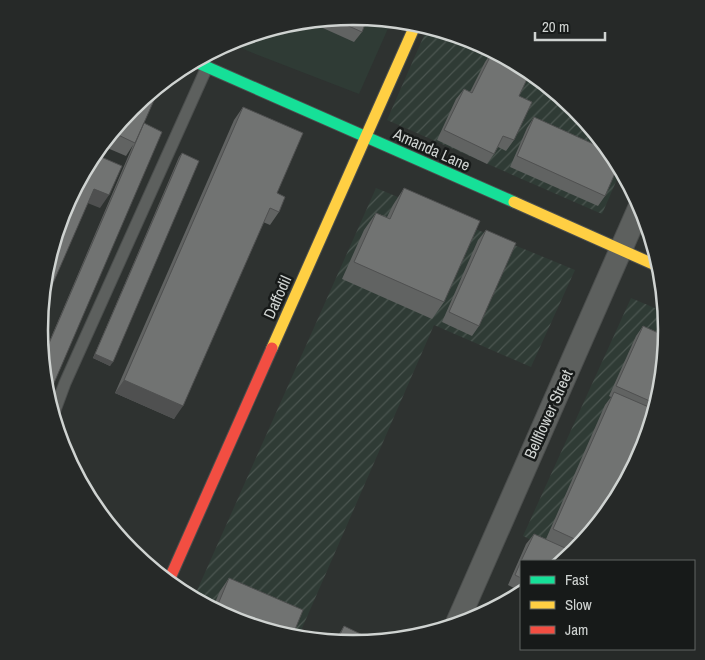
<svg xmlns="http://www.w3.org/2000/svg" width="705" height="660" viewBox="0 0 705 660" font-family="'Archivo Narrow',sans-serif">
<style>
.built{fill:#2f3b35}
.industrial{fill:url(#industrial-furrows)}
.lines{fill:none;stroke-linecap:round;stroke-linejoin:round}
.lane-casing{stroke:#4b4e4d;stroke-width:13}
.street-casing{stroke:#4b4e4d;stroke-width:24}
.fast-casing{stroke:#4b4e4d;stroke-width:13}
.slow-casing{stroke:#4b4e4d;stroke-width:13}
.jam-casing{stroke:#4b4e4d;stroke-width:13}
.lane{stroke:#5d605e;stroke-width:11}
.street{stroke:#5d605e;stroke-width:22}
.fast{stroke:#16e098;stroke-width:11}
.slow{stroke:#ffcf43;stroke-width:11}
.jam{stroke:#f24e42;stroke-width:11}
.wall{fill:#616362}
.shaded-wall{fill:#4f5050}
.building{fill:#717372;stroke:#4f5050}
.labels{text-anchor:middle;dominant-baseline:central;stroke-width:5;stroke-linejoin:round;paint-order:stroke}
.street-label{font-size:16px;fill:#cfd3d1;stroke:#171a19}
.rim{fill:none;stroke:#cfd3d1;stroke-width:2.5}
</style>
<defs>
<pattern id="industrial-furrows" width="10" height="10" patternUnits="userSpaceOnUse" patternTransform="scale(1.25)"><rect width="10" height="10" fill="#2f3b35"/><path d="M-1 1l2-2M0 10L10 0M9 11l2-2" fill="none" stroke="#4c5651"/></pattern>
</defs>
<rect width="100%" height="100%" fill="#2e3230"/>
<path class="built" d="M353,16L390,24L359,94L253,53L229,43L233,40Z"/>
<path class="industrial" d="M426,31L473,40L575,108L619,175L602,214L387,120Z
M376,188L575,270L531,367L434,325L300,633L232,620L195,595Z
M631,298L662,311L666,330L642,450L574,552L567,557L523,536Z"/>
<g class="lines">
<g class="lane-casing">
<path id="lane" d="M55,410L65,383L207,67"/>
</g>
<g class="street-casing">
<path id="street" d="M457,623L640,206"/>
</g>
<g class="fast-casing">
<path id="fast" d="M198,63L514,202"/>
</g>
<g class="slow-casing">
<path id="slow" d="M514,202L653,264
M272,348L414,28"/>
</g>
<g class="jam-casing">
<path id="jam" d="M170,578L272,348"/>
</g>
<use href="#lane" class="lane"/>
<use href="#street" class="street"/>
<use href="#fast" class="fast"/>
<use href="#slow" class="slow"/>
<use href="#jam" class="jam"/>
</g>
<path class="wall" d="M353,16L362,32L354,42L314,24Z
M491,53L519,96L514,140L506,151L498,147L494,154L487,164L437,140L456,99L464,89L470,92L485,62Z
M243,107L277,193L279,212L270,225L263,222L174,419L115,393L234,120Z
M131,108L144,123L51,390L44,354L133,145L126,156L105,147Z
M534,117L605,196L598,206L510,167L527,128Z
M182,153L110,366L93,358L179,157Z
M404,188L444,302L432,319L342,279L364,230L376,213L387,217L393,205Z
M486,230L479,326L472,336L442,322L478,240Z
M643,326L665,336L642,450L574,552L521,561V587L518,590L508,585L526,544L534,534L546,539L605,405L611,397L609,396L636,336Z
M229,578L232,620L213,607L220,591Z
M344,626L352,644L336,640L339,634Z"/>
<path class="shaded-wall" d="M94,189L109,195L100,208L85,202Z
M95,354L113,362L110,366L93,358Z
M124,380L183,406L174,419L115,393Z"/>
<path class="building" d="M353,16L367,19L362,32L335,20Z
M492,53L528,77L519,96L532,102L514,140L503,136L494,154L444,130L464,89L472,93Z
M159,89L135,143L114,133L131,108Z
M243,107L303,133L277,193L285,197L279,212L270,208L183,406L124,380Z
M534,117L600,147L616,171L605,196L517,156Z
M144,123L162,132L51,390L44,355Z
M182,153L199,161L113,362L95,354Z
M99,156L122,166L109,195L94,189L44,304L63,210Z
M404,188L480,221L444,302L354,262L376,213L390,219Z
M486,230L516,243L479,326L449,312Z
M643,326L665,336L652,402L616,386Z
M614,392L651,408L642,450L581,542L553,529Z
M534,534L574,552L560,561H521Z
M521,561V578L515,575Z
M229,578L303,610L294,632L232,620L216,609Z
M344,626L373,640L352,644L337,641Z"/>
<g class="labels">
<g class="street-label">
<text transform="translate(432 149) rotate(24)">Amanda Lane</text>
<text transform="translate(277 297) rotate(-66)">Daffodil</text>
<text transform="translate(548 414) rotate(-66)">Bellflower Street</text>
</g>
</g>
<path d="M0 0H705V660H0ZM48 330a305 305 0 1 1 610 0a305 305 0 1 1-610 0Z" fill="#262928" fill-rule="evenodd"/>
<path class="rim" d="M48 330a305 305 0 1 1 610 0a305 305 0 1 1-610 0Z"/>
<rect x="520" y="560" width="175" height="90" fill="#171a19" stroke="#616463"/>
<rect x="530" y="576" width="25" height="8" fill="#16e098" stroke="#616463"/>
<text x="565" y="585" font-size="15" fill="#cfd3d1">Fast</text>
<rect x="530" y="601" width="25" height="8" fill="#ffcf43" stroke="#616463"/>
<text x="565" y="610" font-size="15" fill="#cfd3d1">Slow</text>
<rect x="530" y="626" width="25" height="8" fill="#f24e42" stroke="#616463"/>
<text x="565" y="635" font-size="15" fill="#cfd3d1">Jam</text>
<path d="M535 32v8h70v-8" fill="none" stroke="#cfd3d1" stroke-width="2.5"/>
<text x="542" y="32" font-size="15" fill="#cfd3d1" stroke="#171a19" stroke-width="4" paint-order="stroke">20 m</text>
</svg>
